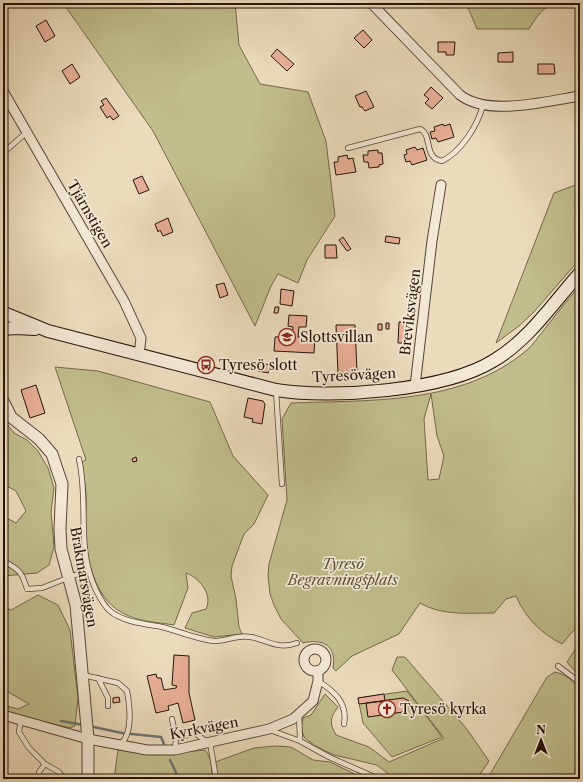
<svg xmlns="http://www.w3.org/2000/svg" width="583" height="782" viewBox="0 0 583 782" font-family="'Libre Caslon Text',serif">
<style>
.green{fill:#c0be8c;stroke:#726849;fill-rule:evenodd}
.water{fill:#9cb9bb;stroke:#6c7673}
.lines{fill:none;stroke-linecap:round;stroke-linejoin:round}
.stream{stroke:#6c7673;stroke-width:2.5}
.building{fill:#e8af98;stroke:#251206}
.service-casing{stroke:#574434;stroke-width:6}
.minor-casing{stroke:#574434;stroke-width:11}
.tertiary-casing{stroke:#574434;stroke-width:13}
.secondary-casing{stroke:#251206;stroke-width:14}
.service{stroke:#f3e8d5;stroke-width:4.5}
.minor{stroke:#f3e8d5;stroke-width:9}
.tertiary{stroke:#f3e8d5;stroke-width:11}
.secondary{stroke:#f3e8d5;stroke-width:12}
.labels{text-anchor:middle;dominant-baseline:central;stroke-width:3.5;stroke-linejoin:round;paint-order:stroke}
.street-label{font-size:14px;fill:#251206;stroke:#f3e8d5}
.poi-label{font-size:14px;fill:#251206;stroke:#f3e8d5;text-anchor:start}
.park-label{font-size:14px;font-style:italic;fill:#5b4e35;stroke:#f3e8d5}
</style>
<rect width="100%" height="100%" fill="#ecdcbe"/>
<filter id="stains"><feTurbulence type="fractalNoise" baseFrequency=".005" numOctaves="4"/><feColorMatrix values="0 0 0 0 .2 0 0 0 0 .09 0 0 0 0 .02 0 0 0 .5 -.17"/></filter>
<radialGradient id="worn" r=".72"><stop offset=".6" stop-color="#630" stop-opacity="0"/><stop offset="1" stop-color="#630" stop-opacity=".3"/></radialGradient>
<path class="green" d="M63,3H235L239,45L260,84L308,92L326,141L335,216L307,260L298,283L278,274L271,286L255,326L153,131Z
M466,3H580V4L576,6C548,2 543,6 529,29H477Z
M580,178V259L533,313L519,326L496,343L554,193L578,184Z
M580,286V623L562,644C541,633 526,619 516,596L506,599L494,613C470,613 442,616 420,603L399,634L352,656L336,671L333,668C337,646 323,638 303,643L281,619L274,605L270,594L268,576L269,564L287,500L282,419L291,403C371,400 462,405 527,350C533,345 538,337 543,331C555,316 567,300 580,286ZM431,394L437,436L444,456L439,479L428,480L424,419Z
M55,367L98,371L210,402L233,456L268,495L254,524L244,534L232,566L231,576L236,599L239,627L242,634L214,637L185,628L192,613L206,609C213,595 200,578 186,573L188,588L174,625C156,622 137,622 121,612C94,597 86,557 85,528C85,516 87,504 86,492C85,482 83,472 82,462L86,460Z
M3,419L14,433L27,440L38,451L48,468L54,488L51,512L54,547L49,565L37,573L3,576V516L16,523L26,511L16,491L3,484Z
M38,595L58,605L70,630L78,698L75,726L70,728L3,712V705L18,709L29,704L3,689V607L11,610Z
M580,642V677L567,662Z
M397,657H405L466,728L489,761L477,779H395L377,765L334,755L315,746L304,737L301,728L303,718L311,715L325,694L338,707C330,718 329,723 336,735L369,747L389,762L444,738L392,670Z
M555,672C567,675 575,681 580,692V779H517L509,776H489L547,677Z
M407,691L442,737L392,757L363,723L358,698Z
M275,746L291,747L313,760L330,762L365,779H298L293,776L271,774L264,779H216L215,762L254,748Z
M118,750L155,755L205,750C212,758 212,768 212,779H114Z"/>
<path class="water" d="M271,774L293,776L298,779H264Z"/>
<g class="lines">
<path class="stream" d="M61,721L84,725
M89,726L122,733L161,737L164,744
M170,760L179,779"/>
</g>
<path class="building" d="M46,20L55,36L45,42L36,26Z
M363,30L372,40L364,48L354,38Z
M438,42H455L454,55H446V52H438Z
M277,49L294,64L287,71L271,56Z
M513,52V62H498V53Z
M72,64L80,77L70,84L62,71Z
M538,64H554L555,74H538Z
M431,87L443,98L432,109L425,103L429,99L424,95Z
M366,91L374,107L365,111L362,107H360L355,96Z
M106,98L119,116L113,120L110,116L107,118L100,107L104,105L101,101Z
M443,124L444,126L450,124L454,137L438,142L436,138L432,139L430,132L435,131L434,127Z
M415,147L417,150L423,148L427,160L412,165L410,161L406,162L404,155L407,154L406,150Z
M378,150V153H382L383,164L379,165V167L369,168L368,162H364L363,155H368V151Z
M347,155L348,159L353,158L356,172L336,175L334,162H338V157Z
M142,176L149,190L139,194L133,180Z
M168,218L173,232L163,236L160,230L158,232L155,224Z
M386,236L400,238L399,244L385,242Z
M343,237L351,249L347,251L339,240Z
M325,245H336L337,258H325Z
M224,283L228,295L220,298L216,285Z
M281,289L294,291L292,306L280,304Z
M275,307H279L278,313H274Z
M289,315L307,316L306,327H299L298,337L315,338L314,353L274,351L275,337L292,336L293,327L288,326Z
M399,322H407L406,343H398Z
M386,323H389V329H386Z
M378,324H382V330H378Z
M336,325H355L357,372L338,373Z
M260,363L270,365L268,373L258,371Z
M36,385L45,413L30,418L21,390Z
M248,398L263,401L265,404L262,424L252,422L253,419L244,417Z
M136,457L137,461L133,462L132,459Z
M174,655L189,656V693L195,720L183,723L178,703L168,706L169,710L156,713L147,676L156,674L157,678H161L164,690L176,688L177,686L172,685Z
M384,694L385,701L359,704L358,698Z
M119,697L120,702L113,703V698Z
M403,698L409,701V707L403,712L368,717L366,703Z
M56,776L57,779H43Z"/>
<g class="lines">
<g class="service-casing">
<path id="service" d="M348,148L420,129C433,135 423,158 442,161C461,152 478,125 483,105
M3,153L27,132
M276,391L282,484
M79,459C89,503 76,546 95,588C99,596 103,605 110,611C123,622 146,624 162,627C178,631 199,640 215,641C223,641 230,638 238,637C261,633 272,652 297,643
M3,561C19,569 22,572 27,589L42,588L88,570
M558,666L578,681L580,684
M83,675L118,683L127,691C130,707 133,732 121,744
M98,678L108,698V706
M318,681C334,691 348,703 344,724
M299,714L300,741
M21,719L19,732L29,748L45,764L59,772L64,779
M172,719L176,738
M270,730L300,741L329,757L379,779
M210,742L216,779
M175,750L176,738L195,733L207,742
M38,779L39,772L45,764
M482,779L494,777L513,779"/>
</g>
<g class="minor-casing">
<path id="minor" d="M371,3L460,95C489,117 546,101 580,96
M3,91L124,301L141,338L139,355
M415,386L432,241L441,185
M304 660a11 11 0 1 1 22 0a11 11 0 1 1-22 0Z
M3,715L88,739L147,750H175L269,729L293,719L313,701L318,681V671"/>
</g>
<g class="tertiary-casing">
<path id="tertiary" d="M3,401L11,417L39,439L52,454L62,484L60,529L61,549L76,605L88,739V779"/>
</g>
<g class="secondary-casing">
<path id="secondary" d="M4,313L48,331L276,390C332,399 444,391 493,361C529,340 553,303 580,273
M3,329L16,328L35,329"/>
</g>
<use href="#service" class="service"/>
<use href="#minor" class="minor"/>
<use href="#tertiary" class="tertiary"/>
<use href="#secondary" class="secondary"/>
</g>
<defs>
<g id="school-ring" transform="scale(0.9)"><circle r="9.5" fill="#f3e8d5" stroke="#8f2418" stroke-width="1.5"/><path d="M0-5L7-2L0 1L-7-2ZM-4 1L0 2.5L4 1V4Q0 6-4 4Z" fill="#8f2418"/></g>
<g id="bus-ring" transform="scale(0.9)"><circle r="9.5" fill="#f3e8d5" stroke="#8f2418" stroke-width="1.5"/><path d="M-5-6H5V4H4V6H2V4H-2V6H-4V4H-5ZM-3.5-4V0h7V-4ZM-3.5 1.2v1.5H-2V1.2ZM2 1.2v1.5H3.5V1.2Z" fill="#8f2418"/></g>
<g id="church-ring" transform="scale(0.9)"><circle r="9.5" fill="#f3e8d5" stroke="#8f2418" stroke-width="1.5"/><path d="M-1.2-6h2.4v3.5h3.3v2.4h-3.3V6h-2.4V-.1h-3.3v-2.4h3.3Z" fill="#8f2418"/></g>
</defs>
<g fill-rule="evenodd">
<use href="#school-ring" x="287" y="337"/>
<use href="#bus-ring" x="206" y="365"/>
<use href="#church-ring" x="387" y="709"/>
</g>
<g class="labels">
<g class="street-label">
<text transform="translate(90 214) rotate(60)">Tjärnstigen</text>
<text transform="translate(410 312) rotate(-83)">Breviksvägen</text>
<text transform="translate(354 375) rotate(-3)">Tyresövägen</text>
<text transform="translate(84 577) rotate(80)">Brakmarsvägen</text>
<text transform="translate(204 728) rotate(-11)">Kyrkvägen</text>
</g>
<g class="poi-label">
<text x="300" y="337">Slottsvillan</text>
<text x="219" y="365">Tyresö slott</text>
<text x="400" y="709">Tyresö kyrka</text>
</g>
<g class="park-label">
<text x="343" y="564">Tyresö<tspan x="343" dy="16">Begravningsplats</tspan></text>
</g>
</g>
<rect width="583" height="782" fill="none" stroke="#ecdcbe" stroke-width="16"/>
<rect x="4" y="4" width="575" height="774" fill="none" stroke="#251206" stroke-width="2"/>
<rect x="8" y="8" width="567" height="766" fill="none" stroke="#251206"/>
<g transform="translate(541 740)" stroke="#f3e8d5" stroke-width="3" paint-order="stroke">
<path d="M0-3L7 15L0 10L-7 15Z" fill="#251206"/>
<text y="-6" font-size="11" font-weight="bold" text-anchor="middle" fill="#251206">N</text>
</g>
<rect width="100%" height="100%" filter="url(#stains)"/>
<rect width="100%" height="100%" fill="url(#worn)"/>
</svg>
